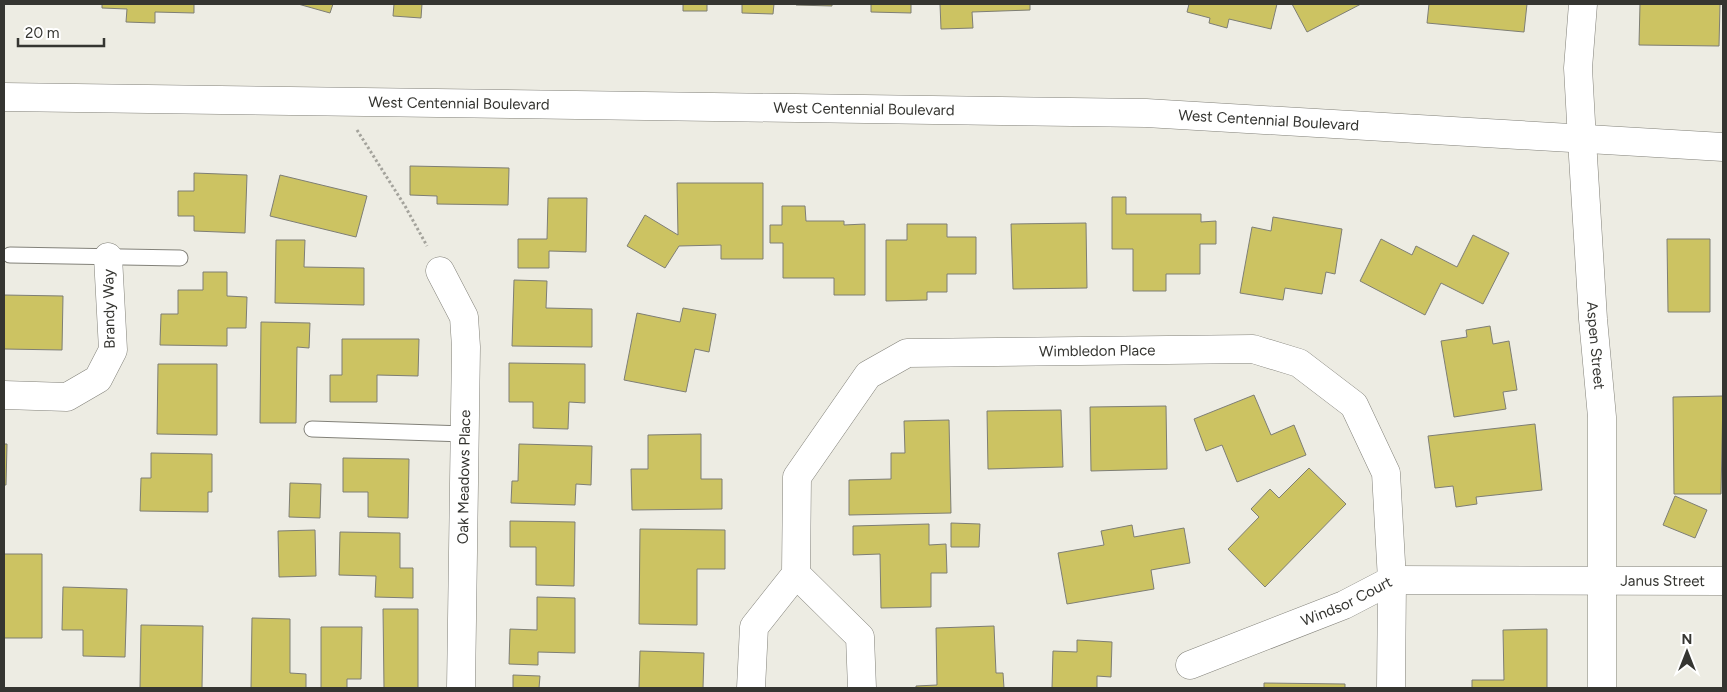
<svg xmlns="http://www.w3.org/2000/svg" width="1727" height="692" viewBox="0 0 1727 692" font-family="Figtree,sans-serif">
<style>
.building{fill:#ccc362;stroke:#7e7e75}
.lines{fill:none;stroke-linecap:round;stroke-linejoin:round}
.service-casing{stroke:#828179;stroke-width:17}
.minor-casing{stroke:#828179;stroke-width:29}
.tertiary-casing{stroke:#828179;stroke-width:29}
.secondary-casing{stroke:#828179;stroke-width:29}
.path{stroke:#a4a39c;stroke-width:3;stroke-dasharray:2.5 2.5;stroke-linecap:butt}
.service{stroke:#fff;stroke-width:15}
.minor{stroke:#fff;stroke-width:28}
.tertiary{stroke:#fff;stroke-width:28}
.secondary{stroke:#fff;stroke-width:28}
.labels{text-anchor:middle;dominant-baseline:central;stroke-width:5;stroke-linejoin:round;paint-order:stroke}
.street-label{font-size:15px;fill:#353531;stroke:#fff}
</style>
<rect width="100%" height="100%" fill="#edece3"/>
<path class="building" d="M102,4H194V13L155,12V23L126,22L127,9L102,8Z
M298,4H333L330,13Z
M394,4H422L421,18L393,16Z
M683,4H707V11H683Z
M742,4H774L773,14L742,13Z
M796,4H832V6L796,5Z
M871,4H911V13L871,12Z
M940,4H1030V10L972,12L973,28L941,29Z
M1189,4H1277L1271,29L1229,19L1227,28L1209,23L1210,18L1187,12Z
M1292,4H1361L1307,32Z
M1429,4H1527L1524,32L1427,23Z
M1640,4H1720L1719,46L1639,45Z
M410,166L509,168L508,205L437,204V196L410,195Z
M194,173L247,175L245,233L194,231V216H178V191H194Z
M280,175L367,196L356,237L270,216Z
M677,183H763V259H721V245L679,246L665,268L627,246L645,215L678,235Z
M1112,197H1126V214H1201V222L1216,221V244H1200V274H1166V291H1133V249H1112Z
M548,198H587L586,252L549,251V268H518V239H547Z
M782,206H805L806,221H844V225L865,224V295H834V278H783V243H770V225H782Z
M1273,217L1342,229L1335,274L1326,272L1322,294L1285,288L1283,300L1240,293L1252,227L1271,231Z
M1086,223L1087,288L1013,289L1011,224Z
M907,224H947V237H976V274H947V292H927V300L886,301V240H907Z
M1473,235L1509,253L1483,304L1441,283L1425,315L1360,281L1381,239L1412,255L1416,246L1457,267Z
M1667,239H1710V312H1668Z
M276,240H305L304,267L364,268V305L275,303Z
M203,272H227V296L247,297L246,328H227V346L160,345L161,314H178V290H203Z
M514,280L547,281L546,308L592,309V347L512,346Z
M4,295L63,296L62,350L4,349Z
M683,308L716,314L709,352L695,349L686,392L624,380L637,313L680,322Z
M261,322L310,323L309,348L297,347L296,423H260Z
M1490,326L1493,344L1509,341L1517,390L1503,392L1506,409L1454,417L1441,341L1467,337L1466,330Z
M342,339H419L418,376L377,375V402H330V375H342Z
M509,363L585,364V403L569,402L568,429L533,428V402H509Z
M158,364H217V435L157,434Z
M1254,395L1271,435L1294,425L1306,455L1237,482L1222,445L1206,451L1194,419Z
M1723,396L1721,494H1674L1673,397Z
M1166,406L1167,469L1091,471L1090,407Z
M1061,410L1063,467L988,469L987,411Z
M949,420L951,513L849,515V480L891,479V453H905L904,421Z
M1535,424L1542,490L1476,497L1477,504L1456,507L1453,486L1435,488L1428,436Z
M701,434V479H722V509L632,510L631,469H648V435Z
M4,444H7L6,485H4Z
M519,444L592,446L591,485L576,484L575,505L511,503L512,481H518Z
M151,453L212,454V492H208V512L140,511L141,478H151Z
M343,458L409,459L408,518L368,517V492H343Z
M1309,468L1346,504L1265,587L1228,549L1259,517L1251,509L1270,489L1279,498Z
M290,483L321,484L320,518L289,517Z
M1675,496L1707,510L1695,538L1663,525Z
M510,521L575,522L574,586L536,585V547H510Z
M951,523L980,524L979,547H951Z
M929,524V545L946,544L947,573H931V607L881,608L880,554L853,555V526Z
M1132,525L1134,537L1184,528L1190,563L1151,570L1154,589L1067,604L1058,553L1104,545L1101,531Z
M640,529L725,530V569H697V625L639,624Z
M315,530L316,576L279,577L278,531Z
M340,532L400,533V568H413V598L375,597L376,576L339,575Z
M4,554H42V638H4Z
M63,587L127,589L125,657L83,656V630H62Z
M537,597L575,598V653L538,652V665L509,664L510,629L537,630Z
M383,609H418V688H384Z
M252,618L290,619V673L306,674V688H251Z
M141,625L203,626L202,688H140Z
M994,626L996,673H1003L1004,688H916V686L937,685L936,628Z
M321,627H362L361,679H347V688H321Z
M1547,629V688H1472V680H1504L1503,630Z
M1077,640L1112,642L1111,677L1097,676V688H1052L1053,651L1077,652Z
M640,651L704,653L703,688H639Z
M513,675L540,676L539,688H513Z
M1264,683L1345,684V688H1264Z"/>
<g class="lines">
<g class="service-casing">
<path id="service" d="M10,255L180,258
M312,429L465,434"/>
</g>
<g class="minor-casing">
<g id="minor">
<path d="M1582,140L1578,68L1583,4"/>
<path d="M440,271L464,317L466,347L461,688"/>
<path d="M4,395L67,397L98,379L113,350L108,257"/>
<path d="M796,574L860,637L862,688"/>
<path id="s1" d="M1190,665L1344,605L1392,580L1723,581"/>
<path id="s2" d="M751,688L754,627L796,574L797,477L868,375L907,353L1253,349L1299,363L1354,405L1386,473L1392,580L1391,688"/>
</g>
</g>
<g class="tertiary-casing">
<g id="tertiary">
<path id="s3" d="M1582,140L1593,319L1602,417V688"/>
</g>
</g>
<g class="secondary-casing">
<g id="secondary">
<path id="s4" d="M4,97L1146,113L1723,147"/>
</g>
</g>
<path class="path" d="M357,130L405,206L427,246"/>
<use href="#service" class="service"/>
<use href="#minor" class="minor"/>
<use href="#tertiary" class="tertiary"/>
<use href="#secondary" class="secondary"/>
</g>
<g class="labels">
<g class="street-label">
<text stroke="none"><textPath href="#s4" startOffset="455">West Centennial Boulevard</textPath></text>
<text stroke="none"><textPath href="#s4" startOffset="860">West Centennial Boulevard</textPath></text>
<text stroke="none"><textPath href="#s4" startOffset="1265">West Centennial Boulevard</textPath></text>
<text transform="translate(109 309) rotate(-91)">Brandy Way</text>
<text stroke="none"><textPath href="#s3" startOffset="206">Aspen Street</textPath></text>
<text stroke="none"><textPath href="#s2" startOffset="585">Wimbledon Place</textPath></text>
<text transform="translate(464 477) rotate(-89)">Oak Meadows Place</text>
<text stroke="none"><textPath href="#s1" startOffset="490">Janus Street</textPath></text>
<text stroke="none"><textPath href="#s1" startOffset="169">Windsor Court</textPath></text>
</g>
</g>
<rect width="1727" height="692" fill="none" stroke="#353531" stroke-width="10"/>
<g transform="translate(1687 652)" stroke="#ffffff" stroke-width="4" paint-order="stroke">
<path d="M0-4L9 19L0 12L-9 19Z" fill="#353531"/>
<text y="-8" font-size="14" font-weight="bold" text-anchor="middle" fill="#353531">N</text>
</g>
<path d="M18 38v8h86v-8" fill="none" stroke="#353531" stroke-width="2.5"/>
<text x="25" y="38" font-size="15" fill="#353531" stroke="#ffffff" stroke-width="4" paint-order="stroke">20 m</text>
</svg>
